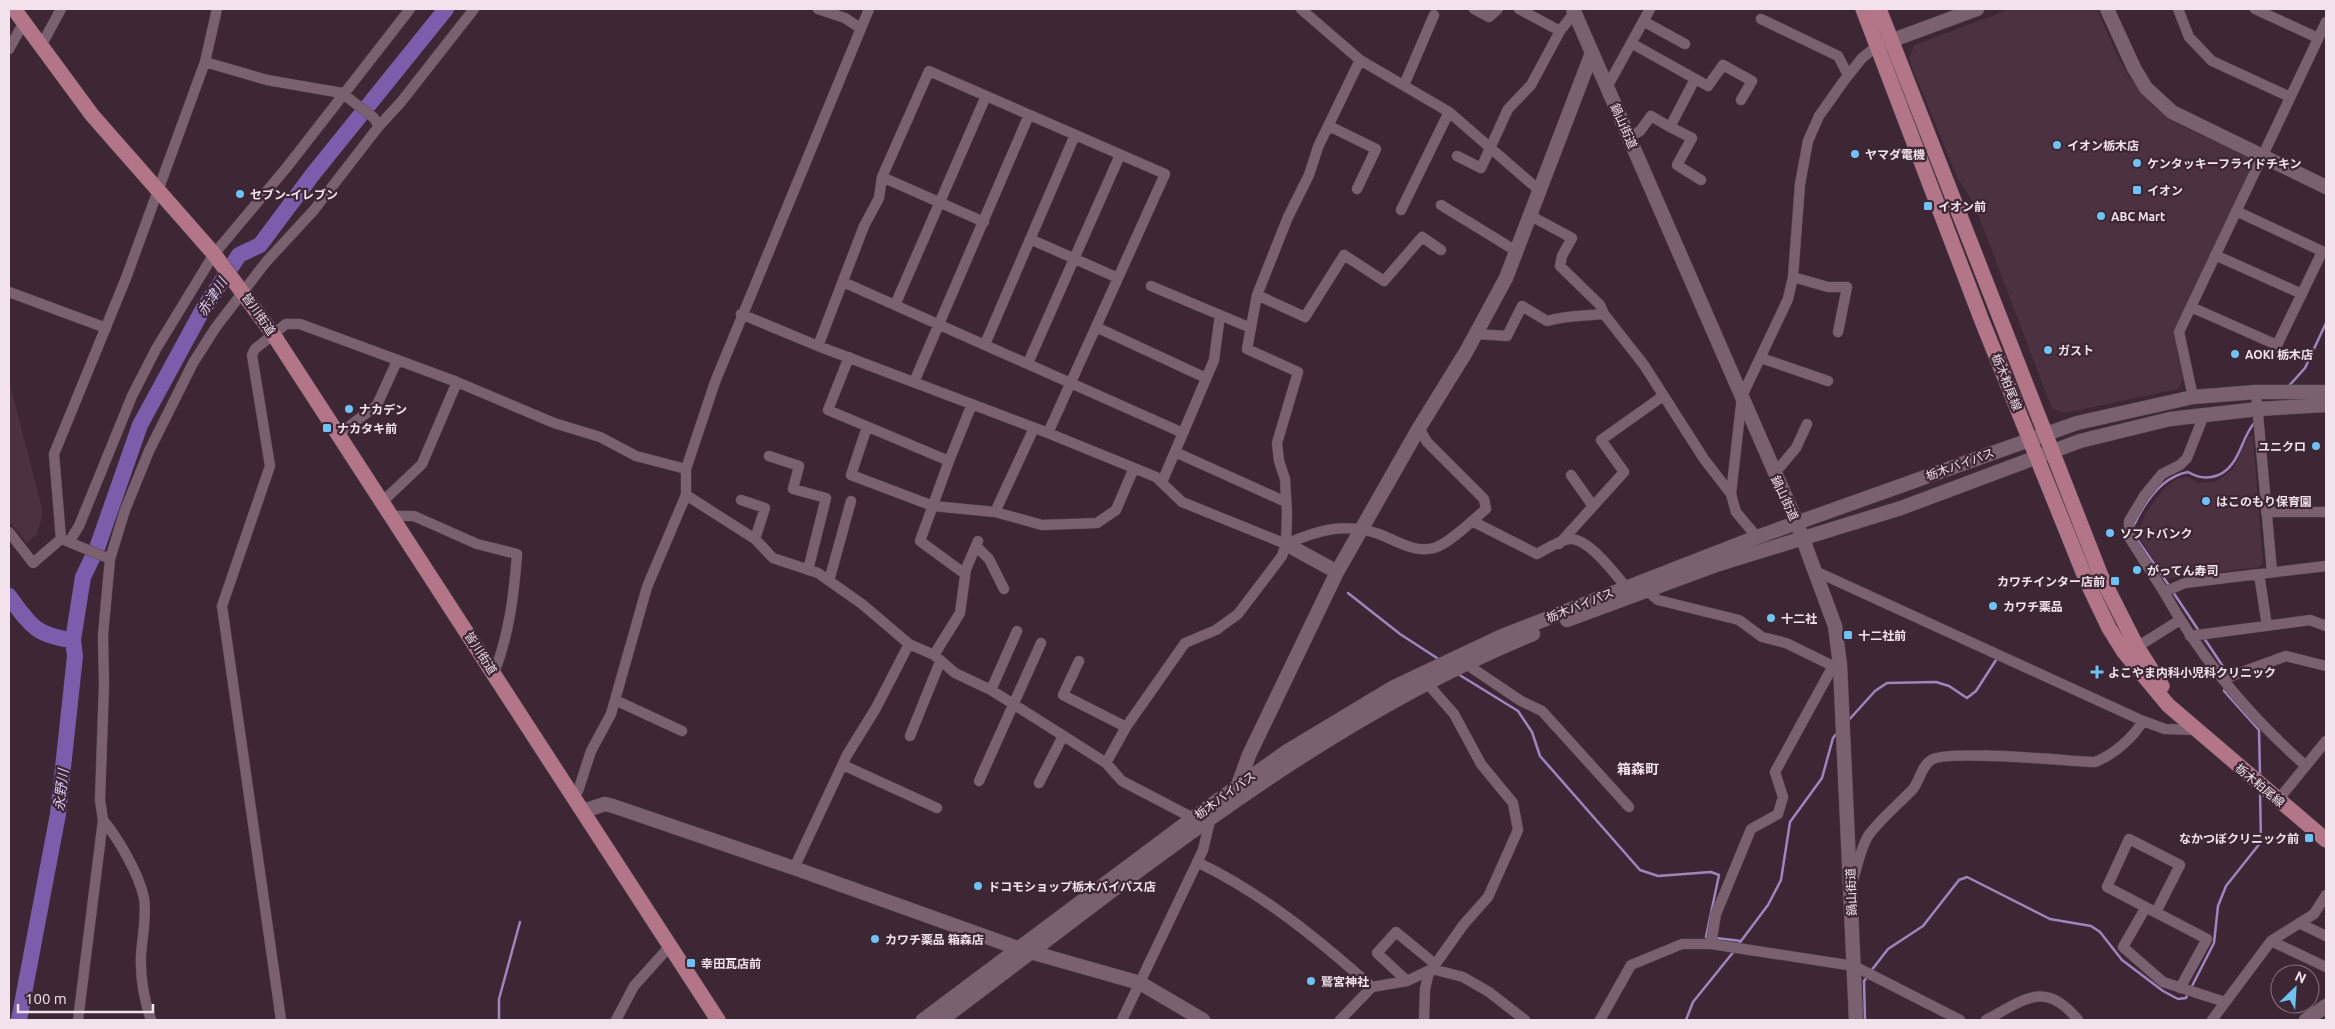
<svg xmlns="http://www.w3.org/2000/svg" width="2335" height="1029" viewBox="0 0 2335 1029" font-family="Ubuntu,'Noto Sans JP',sans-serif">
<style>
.built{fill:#4c3141}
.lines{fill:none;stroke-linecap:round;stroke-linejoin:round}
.stream{stroke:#9f85be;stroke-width:2.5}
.river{stroke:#7c5dab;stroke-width:16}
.street-casing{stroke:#594652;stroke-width:11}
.secondary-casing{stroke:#594652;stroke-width:15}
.primary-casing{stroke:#594652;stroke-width:16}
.street{stroke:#7a616f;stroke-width:10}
.secondary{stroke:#7a616f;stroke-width:14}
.primary{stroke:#b37588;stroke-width:15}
.poi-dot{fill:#6fc2f4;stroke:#3d2734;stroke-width:2}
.labels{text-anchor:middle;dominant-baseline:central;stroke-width:4.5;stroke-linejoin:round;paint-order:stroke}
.street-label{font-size:12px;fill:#f2e2eb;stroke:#3d2734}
.poi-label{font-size:12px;font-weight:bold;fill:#f2e2eb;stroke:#3d2734;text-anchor:start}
.water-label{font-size:14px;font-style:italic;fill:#d7c9f4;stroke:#3d2734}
.neighbourhood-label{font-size:14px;font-weight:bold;fill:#f2e2eb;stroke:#3d2734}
</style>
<rect width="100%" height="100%" fill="#3d2734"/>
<path class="built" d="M2010,9H2097L2117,55L2130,78L2153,106L2176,123L2250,158L2253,163L2174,332L2183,380L2178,389L2065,413L2053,409L2049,401L1975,206L1957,177L1909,60L1914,45Z
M9,381L43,512L37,534L27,543L9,521Z
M2249,436H2253L2263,563L2259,567L2165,579L2138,535L2145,514L2165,487L2178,478L2188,477L2198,483L2215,482L2233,469Z"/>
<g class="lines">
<path class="stream" d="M2288,387L2305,368L2326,323
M2133,527C2144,503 2161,477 2188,472C2203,481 2221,479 2232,464C2242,451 2244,434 2255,422
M2132,532L2170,587
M2173,592L2199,631
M1348,593L1400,634L1440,660
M2204,638L2226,671V675
M1458,674L1518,711L1532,732L1540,756L1640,870L1658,876L1711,872L1719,875L1706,937H1710
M2225,688L2224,691L2259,730L2260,775
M1847,722L1875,691L1887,683L1936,682L1949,686L1967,698L1976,691L1996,660
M1716,938L1741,941
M1738,945L1768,905L1781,880L1790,822L1822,778L1833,738L1837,733
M1871,971L1888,949L1923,926L1959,880L1967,877L2050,919L2091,926L2100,932L2122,960L2163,991L2178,999L2186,998L2188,993
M2191,988L2214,943L2218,906L2226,886L2261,842L2260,790
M499,1020V999L520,922
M1686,1020L1693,1002L1735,950
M1865,1020L1864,981L1868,976"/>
<path class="river" d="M9,596C30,625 36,636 73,640
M19,1020L58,814L75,656L73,640L83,577L97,548L140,425L202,311L239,255L260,245L313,174L446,9"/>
<g class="street-casing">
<path id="street" d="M818,9L845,18L860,28
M1301,9L1360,60L1449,112L1540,191
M1474,9L1489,17L1498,9
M1519,9L1560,31L1574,13
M2178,9L2189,37L2212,61L2290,97
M2255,9L2318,38
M1761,19L1838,56L1848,75
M1643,21L1685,44
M1631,43L1708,86L1723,65L1752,81L1741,100
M41,46L61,9
M9,49L24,22
M205,62L267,80L342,93L374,118L379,126
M1695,79L1670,127L1692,138L1677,165L1701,180
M1404,85L1434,15
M1607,87L1650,9
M1329,126L1376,149L1357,189
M1629,137L1640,131L1651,116L1670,127
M1457,156L1481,168L1508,109L1531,85L1560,31
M882,177L984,222
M1441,205L1516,251
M1401,210L1449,112
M2236,211L2326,253
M1531,216L1572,238L1562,256L1560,266L1600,305L1604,314
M1030,239L1118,278
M2215,255L2302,294
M1793,277L1828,287H1847L1838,332
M843,282L1183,433L1162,482
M1151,286L1251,328
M9,292L106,328
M1257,295L1305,317L1344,255L1384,281L1422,237L1441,250
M895,305L986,96
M2191,307L2277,345L2322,252
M741,314L818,346L1048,433L1156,477L1182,502L1286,544C1318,530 1345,522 1379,534C1397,541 1414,553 1434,548C1449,544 1474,519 1486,509L1484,499L1427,442L1419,428
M1096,327L1206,378
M1475,334L1507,336L1522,306L1547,321C1567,315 1583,316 1604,314L1644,365L1704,459L1731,494L1736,512L1757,537
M985,344L1075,135
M818,346L864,226L879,198L882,177L929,71L1165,174L1048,433
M849,357L828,410L949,461L972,404
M1761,358L1828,381
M1028,363L1120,155
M914,382L1029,115
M2256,392L2272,572
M2193,397L2179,332L2326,22
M867,427L851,475L933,506L995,512L1042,525L1097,523L1116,510L1134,468
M1183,433L1214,360L1220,315
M339,434L377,405L397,361
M1175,452L1286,502
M769,456L799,466L793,489L826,498L808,570
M949,461L920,541L965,574
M1774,474L1796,448L1807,424
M1571,475L1593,506
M1731,494L1742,396L1788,299L1793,277L1800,184L1808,141L1819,116L1843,82L1862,58L1877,46
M686,495L755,539L773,558L818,573L862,604L909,644L934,655L955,673L991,690L1070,740L1106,763L1122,781L1193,818
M741,500L765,508L755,539
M382,502L422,464L457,382
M995,512L1034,428
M2266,512H2326
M392,516H414L477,544L517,554C514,595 509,635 494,673
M1472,521L1537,554C1546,549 1559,541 1569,539C1588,537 1615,574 1626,587
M9,532L33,563L61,539L54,454L126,278L205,62L217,9
M64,540L110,559
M69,542L79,526L132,396L156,349L214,254L287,167L410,9
M1559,544L1624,472L1601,440L1663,396
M976,546L989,559L1004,589
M1815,571L2143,721L2165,729L2195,730
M2259,574L2267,626
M829,581L851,501
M1647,591L1658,600L1739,620L1762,637L1786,643L1833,666
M2164,592L2129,537V521L2144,496L2162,474L2180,465L2187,458L2204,415
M2190,636L2310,620L2326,626
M2137,647L2180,620
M934,655L960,613L966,569L978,541
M1079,661L1063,695L1126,727
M1466,664L1521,701L1542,711L1629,807
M2223,679L2286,656L2326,666
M1427,683L1454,714L1481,764L1513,803L1518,830L1488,897L1464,924L1432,969
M991,690L1017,631
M615,700L682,731
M910,736L940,662
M1106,763L1126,727L1185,643L1216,630L1238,614L1282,556L1286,544L1287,513L1285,479L1279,461L1277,443L1298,372L1247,349L1257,295L1288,217L1309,175L1318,147L1360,60
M843,765L937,808
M2306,766C2249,716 2201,658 2164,592L2185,583L2326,566
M979,781L1041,643
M1039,783L1063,736
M572,794L578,791L591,751L611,714L647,587L686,495V469L715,382L869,9
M2278,800L2326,741
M103,820C118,838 139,874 144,898C147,917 142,937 141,956C140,978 144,999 151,1020
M1197,862C1262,893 1318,939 1372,987
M794,868L847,755L876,708L909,644
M1852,883C1857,869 1860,849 1868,836C1881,818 1898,805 1913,789C1920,780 1921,767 1931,760C1947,749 2068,761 2095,762C2113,755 2133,738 2143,721
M2146,907L2123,947L2163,982L2225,1002
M2156,912L2180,865L2129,839L2107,887L2207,939L2180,988
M2299,923L2326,936
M2271,941L2326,967
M1711,944L1716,914L1751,829L1778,814L1783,797L1775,772L1833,666L1840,665
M1407,981L1377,953L1396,932L1435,964
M78,1020L103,820L100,800L104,685L103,635L110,559L125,510L149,451L193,363L216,327L266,262L314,210L379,126L401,102L474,9
M281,1020L222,606L270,466L252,355L255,349L286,324H300L457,382L554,423L600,437L636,456L686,469
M616,1020L634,986L670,946
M1122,1020L1203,850L1211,816
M1340,1020L1372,987L1407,981L1432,969L1463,977L1489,992L1525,1020
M1424,1020L1425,989L1429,972
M1600,1020L1631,965L1682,944H1711L1854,966L1960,1020
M1986,1020C2024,1000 2045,979 2078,1020
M2212,1020L2271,941L2314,914L2326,895"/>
</g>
<g class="secondary-casing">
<path id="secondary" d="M1573,9L1797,523L1835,626L1840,665L1856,1020
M2107,9L2134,68L2146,88L2172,112L2326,187
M1882,44L1977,9
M1286,544L1337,572
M1567,620L1719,564L1901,508L2080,441L2170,419L2258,409L2326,405
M1238,785L1249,755L1337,572L1419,428L1466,352L1506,278L1592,53
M583,811L605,804L613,806L794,868L1020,949L1140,983L1203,1020
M923,1020L1193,818L1286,752L1394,687L1502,636L1757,537L2077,423L2193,397L2256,392H2326
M941,1020C1131,879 1312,724 1533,634
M2306,1020L2326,1006"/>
</g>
<g class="primary-casing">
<path id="primary" d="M14,9L92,115L214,254L273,334L718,1020
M1863,9L1982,321L2087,582L2109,628L2124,652L2168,705L2326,840
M1879,9L2101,576L2137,647L2162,686"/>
</g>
<use href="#street" class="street"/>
<use href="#secondary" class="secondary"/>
<use href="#primary" class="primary"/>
</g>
<g class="poi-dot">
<circle cx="2057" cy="145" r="5"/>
<circle cx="1855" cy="154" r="5"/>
<circle cx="2137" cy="163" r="5"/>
<rect x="2132" y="185" width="10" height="10" rx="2.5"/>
<circle cx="240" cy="194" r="5"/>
<rect x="1923" y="201" width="10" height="10" rx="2.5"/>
<circle cx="2101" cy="216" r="5"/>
<circle cx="2048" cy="350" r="5"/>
<circle cx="2235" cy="354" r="5"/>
<circle cx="349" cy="409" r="5"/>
<rect x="322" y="423" width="10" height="10" rx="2.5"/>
<circle cx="2316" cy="446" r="5"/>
<circle cx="2206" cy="501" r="5"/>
<circle cx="2110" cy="533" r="5"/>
<circle cx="2137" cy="570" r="5"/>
<rect x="2110" y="576" width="10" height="10" rx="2.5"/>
<circle cx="1993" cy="606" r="5"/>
<circle cx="1771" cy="618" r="5"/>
<rect x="1843" y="630" width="10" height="10" rx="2.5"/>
<path d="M2094.5 664.5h5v5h5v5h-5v5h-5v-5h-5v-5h5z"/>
<rect x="2304" y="833" width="10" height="10" rx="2.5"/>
<circle cx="978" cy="886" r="5"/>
<circle cx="875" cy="939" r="5"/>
<rect x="686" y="958" width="10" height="10" rx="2.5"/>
<circle cx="1311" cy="981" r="5"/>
</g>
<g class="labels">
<g class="street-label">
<text transform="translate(1624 126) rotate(66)">鍋山街道</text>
<text transform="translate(259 314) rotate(55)">皆川街道</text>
<text transform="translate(2007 382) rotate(68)">栃木粕尾線</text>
<text transform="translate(1960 464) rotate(-20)">栃木バイパス</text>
<text transform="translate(1785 498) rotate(65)">鍋山街道</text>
<text transform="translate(1580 605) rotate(-22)">栃木バイパス</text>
<text transform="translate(481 653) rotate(57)">皆川街道</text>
<text transform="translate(2260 785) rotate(40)">栃木粕尾線</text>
<text transform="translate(1225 795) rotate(-36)">栃木バイパス</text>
<text transform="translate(1851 892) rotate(-92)">鍋山街道</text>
</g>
<g class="poi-label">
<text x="2067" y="145">イオン栃木店</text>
<text x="1865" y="154">ヤマダ電機</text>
<text x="2147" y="163">ケンタッキーフライドチキン</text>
<text x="2147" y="190">イオン</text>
<text x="250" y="194">セブン-イレブン</text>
<text x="1938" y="206">イオン前</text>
<text x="2111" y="216">ABC Mart</text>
<text x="2058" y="350">ガスト</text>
<text x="2245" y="354">AOKI 栃木店</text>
<text x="359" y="409">ナカデン</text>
<text x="337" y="428">ナカタキ前</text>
<text x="2306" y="446" text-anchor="end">ユニクロ</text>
<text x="2216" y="501">はこのもり保育園</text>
<text x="2120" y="533">ソフトバンク</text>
<text x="2147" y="570">がってん寿司</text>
<text x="2105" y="581" text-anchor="end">カワチインター店前</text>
<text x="2003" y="606">カワチ薬品</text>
<text x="1781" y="618">十二社</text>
<text x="1858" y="635">十二社前</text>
<text x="2108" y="672">よこやま内科小児科クリニック</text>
<text x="2299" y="838" text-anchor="end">なかつぼクリニック前</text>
<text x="988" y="886">ドコモショップ栃木バイパス店</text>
<text x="885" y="939">カワチ薬品 箱森店</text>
<text x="701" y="963">幸田瓦店前</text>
<text x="1321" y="981">鷲宮神社</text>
</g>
<g class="water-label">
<text transform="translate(212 297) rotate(-57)">赤津川</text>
<text transform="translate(61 790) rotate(-83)">永野川</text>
</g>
<g class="neighbourhood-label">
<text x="1638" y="769">箱森町</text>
</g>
</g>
<rect width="2335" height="1029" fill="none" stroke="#f2e2eb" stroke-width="20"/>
<g transform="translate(2295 989) rotate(25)"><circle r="24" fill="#3d2734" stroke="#85727d"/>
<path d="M0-4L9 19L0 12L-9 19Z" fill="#6fc2f4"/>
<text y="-8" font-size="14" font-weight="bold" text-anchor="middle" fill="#f2e2eb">N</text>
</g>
<path d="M18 1004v8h135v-8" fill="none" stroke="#f2e2eb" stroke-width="2.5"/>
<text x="25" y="1004" font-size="15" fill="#f2e2eb" stroke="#3d2734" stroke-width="4" paint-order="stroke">100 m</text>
</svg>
